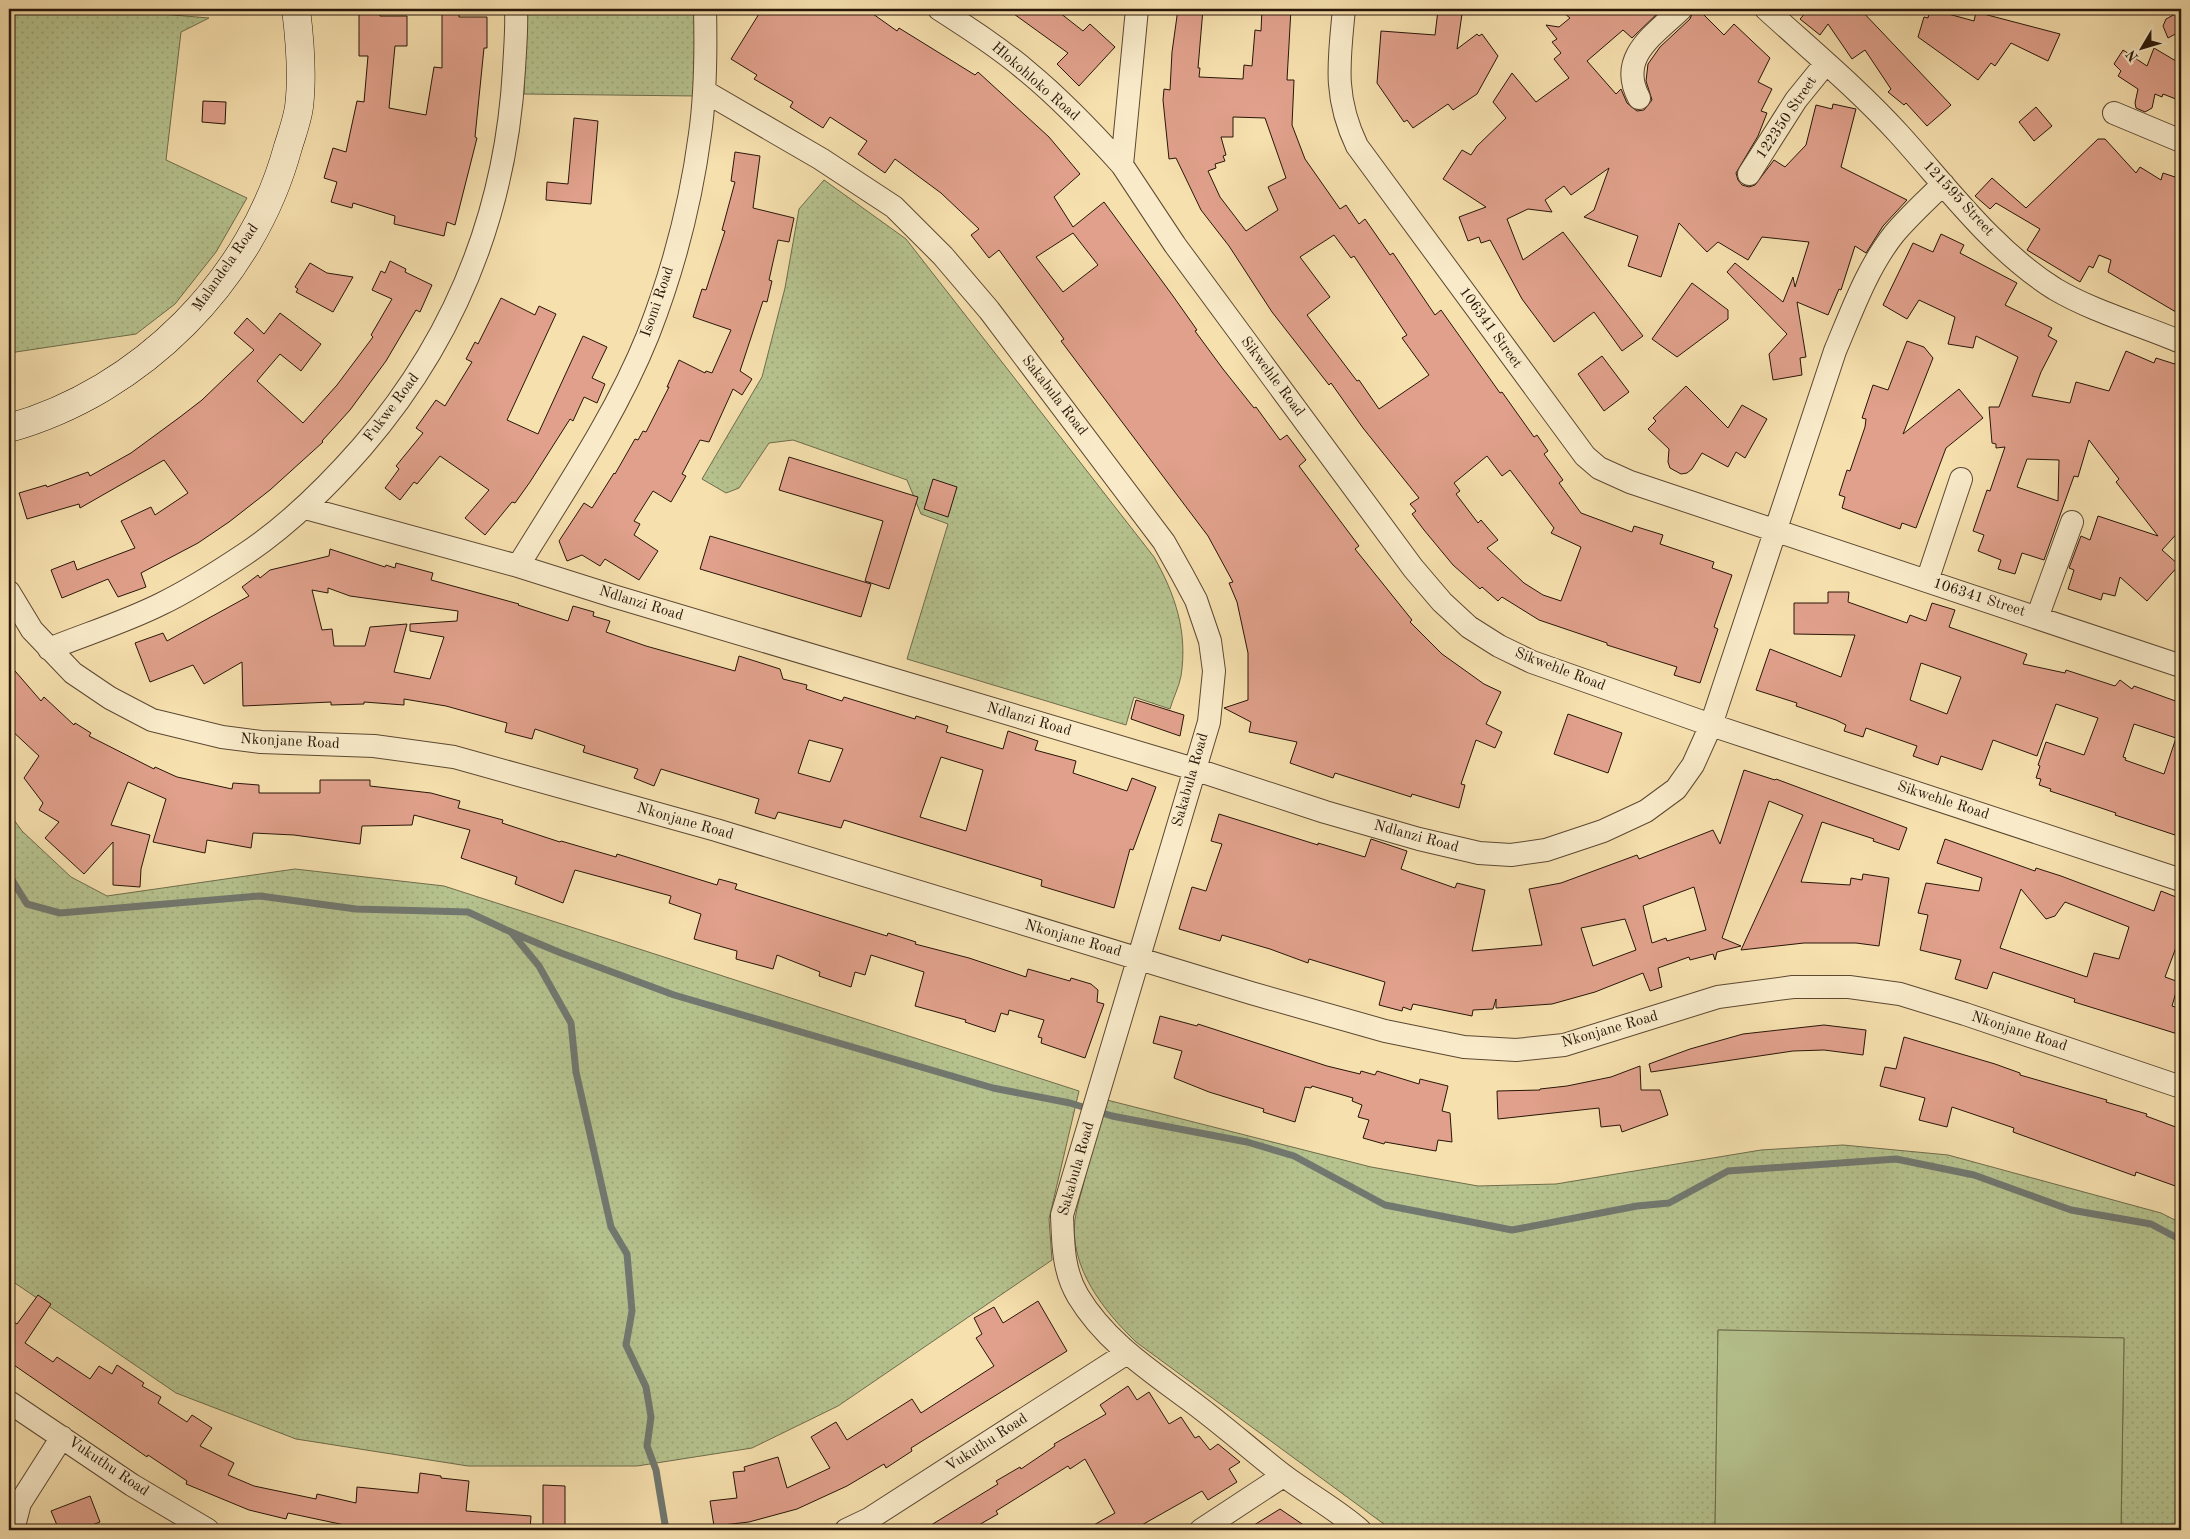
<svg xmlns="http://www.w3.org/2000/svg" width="2190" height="1539" viewBox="0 0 2190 1539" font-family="'Old Standard TT',serif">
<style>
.grass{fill:url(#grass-dots);stroke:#6f6c4c}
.pitch{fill:#b6c38f;stroke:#6f6c4c}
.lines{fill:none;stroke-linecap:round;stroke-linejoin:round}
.stream{stroke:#717870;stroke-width:7}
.building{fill:#e0a08b;stroke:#281608;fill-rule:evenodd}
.minor-casing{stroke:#5c4832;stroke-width:24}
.secondary-casing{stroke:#281608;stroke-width:29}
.minor{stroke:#f9ebca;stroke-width:22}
.secondary{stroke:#f9ebca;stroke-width:28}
.labels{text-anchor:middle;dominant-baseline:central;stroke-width:4;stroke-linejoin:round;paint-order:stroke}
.street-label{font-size:15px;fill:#281608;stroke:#f9ebca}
</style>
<defs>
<pattern id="grass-dots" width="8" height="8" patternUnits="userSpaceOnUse" patternTransform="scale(1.25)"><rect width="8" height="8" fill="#b6c38f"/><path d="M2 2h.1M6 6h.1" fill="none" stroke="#9ca77a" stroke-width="1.8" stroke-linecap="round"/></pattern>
</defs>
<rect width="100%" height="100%" fill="#f6e0ae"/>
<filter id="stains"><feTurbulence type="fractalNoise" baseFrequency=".004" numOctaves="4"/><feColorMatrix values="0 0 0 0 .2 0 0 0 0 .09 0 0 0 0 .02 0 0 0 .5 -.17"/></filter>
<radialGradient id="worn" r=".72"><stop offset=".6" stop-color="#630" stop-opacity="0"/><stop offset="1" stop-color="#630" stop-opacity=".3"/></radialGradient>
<path class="grass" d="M9,9H143L161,14L209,18L181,32L166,160L247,198L216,252L175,304L136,334L9,353Z
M527,9H696V96L524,94Z
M824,180L906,239L1154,557C1175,594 1188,632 1181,676C1179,687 1173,698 1170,709L1134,697L1126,725L907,659L948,524L921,514L907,480L793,440L769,443L739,488L726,493L702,479L762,377L785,288L799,209Z
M9,813L22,831L71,877L107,896L295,869L444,886L1079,1091L1049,1219L1052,1260L838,1406L752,1448L637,1466H468L296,1439L176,1393L9,1279Z
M1107,1100L1371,1167L1478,1186L1556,1184L1761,1150L1843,1145L1948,1155L2161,1213L2181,1223V1530H2121L2124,1338L1718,1330L1715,1530H1392L1136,1342C1104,1311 1069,1268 1075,1219C1077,1205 1082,1191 1085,1178C1091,1152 1098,1126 1107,1100Z"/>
<path class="pitch" d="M1718,1330L2124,1338L2121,1530H1715Z"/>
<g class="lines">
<path class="stream" d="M9,875L27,904L60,913L260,896L356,909L468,912L511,932L539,966L571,1023L576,1072L611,1227L627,1254L632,1311L626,1345L646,1387L651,1417L647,1446L656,1470L666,1530
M511,932L561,953L674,995L993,1088L1070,1103L1112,1116L1247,1142L1294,1156L1385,1205L1512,1230L1637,1206L1669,1203L1728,1171L1896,1159L1974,1175L2071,1210L2151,1224L2181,1240"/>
</g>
<path class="building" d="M762,9H866L897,31L899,28L975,75L978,72L1049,137L1080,174L1054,197L1073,227L1104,202L1173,296L1197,330L1195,331L1223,369L1254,408L1256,407L1280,440L1287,435L1306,460L1299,466L1359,546L1355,549L1412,620L1410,622L1442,654L1484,684L1501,692L1486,724L1502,732L1495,748L1476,740L1461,784L1465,785L1459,808L1412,794L1411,797L1335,773L1333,778L1290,763L1297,742L1249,732L1251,722L1224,708L1248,700V653L1237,602L1229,583L1233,582L1208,536L1061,341L1064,339L999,250L989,258L971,235L979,229L941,193L895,159L885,173L858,154L867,141L830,117L823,128L790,107L793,102L754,79L757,75L731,59ZM1073,233L1098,265L1063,292L1036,257Z
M1007,9H1055L1083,31L1090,24L1115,47L1079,86L1057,64L1068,53Z
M1178,9H1203L1198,68H1200L1199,77L1243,79L1244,65L1252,66L1255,30L1261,31L1262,9H1291L1287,80H1294L1292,125L1305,159L1340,209L1346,205L1359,224L1365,219L1390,255L1393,253L1435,315L1441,310L1500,393L1502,392L1534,437L1537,435L1548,451L1544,454L1563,480L1559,483L1581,513L1632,532L1634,526L1663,535L1660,544L1714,562L1712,568L1732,575L1714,627L1718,629L1700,683L1674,675L1677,667L1607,645V643L1539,620L1502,597L1498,601L1482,587L1480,589L1453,565L1424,530L1412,514L1416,511L1410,504L1419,498L1363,428L1331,383L1329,385L1272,312L1229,246L1201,210L1176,158L1169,159L1163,100L1164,89L1170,90L1172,52ZM1233,117L1265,118L1286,178L1268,187L1278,210L1246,231L1220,197L1208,171L1216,168L1215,164L1225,161L1223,156L1226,155L1221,137H1233ZM1334,235L1351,258L1354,256L1407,335L1402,338L1429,375L1379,409L1359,380L1357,381L1307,315L1330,297L1300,257ZM1487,456L1502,476L1510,470L1554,528L1551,533L1581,547L1561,601L1543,595L1524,583L1487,548L1498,540L1481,520L1478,523L1456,494L1460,491L1454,483Z
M1559,9H1662L1632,38L1623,30L1587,61L1616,94L1621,89L1627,103L1637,111L1644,110L1652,100L1646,81L1648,64L1660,47L1690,19L1694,9H1698L1724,35L1734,24L1770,58L1758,82L1772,89L1761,111L1767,113L1758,136L1736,173L1738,180L1742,185L1749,187L1755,185L1774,160L1785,167L1806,145L1816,105L1832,109L1833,104L1856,109L1841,167L1907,200L1883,226L1866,253L1855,246L1841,290L1839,289L1828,315L1797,302L1806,357L1800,358L1802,375L1773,380L1769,354L1787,334L1727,272L1735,263L1783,302L1793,277L1795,287L1809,242L1762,237L1748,260L1718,242L1707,252L1679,223L1661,277L1628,266L1638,236L1584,217L1594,210L1609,168L1571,195L1564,186L1545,200L1552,212L1528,209L1507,219L1523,260L1563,232L1643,336L1622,351L1594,312L1554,342L1522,299L1490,240L1481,243L1479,237L1468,241L1459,217L1486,207L1443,179L1462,150L1471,155L1477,146L1506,118L1493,102L1512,73L1536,102L1569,78L1554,59L1561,53L1552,42L1557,39L1546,25L1559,27L1570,18Z
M1809,9H1860L1951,105L1927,126L1906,103L1904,105L1888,92L1891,89L1865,50L1852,59L1828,24L1820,35L1800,19Z
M1930,9L1974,21L1976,12L2060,34L2048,61L2011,43L1995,66L1991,63L1978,80L1918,37L1924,17L1928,18Z
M1438,10L1462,14L1457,49L1477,34L1479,36L1482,34L1498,56L1477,94L1453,110L1448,104L1413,128L1407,120L1404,122L1377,83L1381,31L1435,35Z
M359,11H380V16H407V46H395L389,108L426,115L434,67L442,68V13H459V17H487V48H484L475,137L477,138L455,225L447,222L444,236L394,224L395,216L353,203L352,208L331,202L337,182L324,178L333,148L346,152L357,101L364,102L368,56H359Z
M2181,11V31L2168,38L2163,26L2166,19Z
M2154,48L2181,64V101L2163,94L2162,97L2155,94L2152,108L2145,112L2136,108L2135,103L2138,89L2118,76L2121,71L2114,64L2123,50L2147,66Z
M203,101L226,102L225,124L202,122Z
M2036,107L2052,126L2034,141L2019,122Z
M574,118L598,121L591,204L546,200L547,182L568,184Z
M2098,139H2105L2136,173L2140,167L2161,180L2163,173L2181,179V315L2108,272L2111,260L2099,255L2093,268L2089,266L2080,282L2027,250L2040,229L1996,203L1990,209L1975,196L1992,178L2026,208Z
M735,152L760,156L753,208L794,218L789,242L778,240L769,280L772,281L767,302L763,301L740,371L752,379L742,395L733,389L709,442L700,440L682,474L686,476L671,502L653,491L634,521L640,524L634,535L658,551L639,580L605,559L600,566L582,555L567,561L559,541L584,503L592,508L614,473L615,474L635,439L638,440L643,431L646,432L669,387H667L679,360L705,373L706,371L712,373L731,330L693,317L702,289L706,290L725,231L722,230L735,182L731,181Z
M1941,234L1964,245L1960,253L2017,283L2005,305L2052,328L2048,336L2057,341L2041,372L2032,396L2070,403L2076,382L2109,391L2126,351L2154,363L2156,358L2181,366L2178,375L2181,376V529L2162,550L2179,565L2147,601L2120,577L2115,596L2103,593L2101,600L2068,589L2074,570L2069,568L2081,536L2090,540L2098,516L2158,536L2116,482L2119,479L2089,440L2078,477L2074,476L2044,560L2022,553L2015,574L1998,569L2001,560L1978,551L1984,535L1973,531L1987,490L1990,491L2005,447L1996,448V444L1992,443L1989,407H1999L2018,357L1976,336L1973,348L1948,344L1955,317L1919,300L1907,319L1883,305L1913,243L1933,252ZM2027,459L2059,460L2058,501L2017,487Z
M390,261L406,269L405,272L432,285L420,312L416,310L386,361L350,410L322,441L323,442L270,490L229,522L198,543L141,573L146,587L118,597L108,579L62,598L51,570L74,561L77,570L135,548L121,521L151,507L155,515L188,493L164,460L80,508L79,504L27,519L19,493L46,485L47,487L88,472L90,476L131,453L180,417L202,400L254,350L234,333L247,318L264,334L280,313L321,344L301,371L280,354L257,381L303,423L337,385L373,337L371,335L392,299L372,290L381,271L385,273Z
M310,263L327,273L353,277L333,312L296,292L298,289L295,287Z
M1692,283L1728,310V319L1677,357L1652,339Z
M501,298L535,315L539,306L556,314L507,420L538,434L583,336L607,347L592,378L605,384L597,403L584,397L573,421L570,419L530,482L515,503L512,502L485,535L465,518L489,490L440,456L417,484L414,482L400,500L385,488L399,469L396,466L423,433L416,428L436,400L445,406L472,362L466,359L475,342L478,344Z
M1907,341L1924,347L1933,358L1903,434L1959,389L1983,418L1946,448L1916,528L1902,523L1900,529L1842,508L1845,497L1839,495L1847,470L1850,471L1865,427L1866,419L1862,418L1873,385L1888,390Z
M1602,356L1629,392L1604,411L1578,374Z
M1686,386L1728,428L1742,405L1767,419L1745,458L1736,452L1728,467L1702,453L1692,469L1687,473L1681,474L1670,468L1668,462L1669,449L1648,429L1656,421L1653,418Z
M789,457L918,497L889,589L865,581L883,521L779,490Z
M933,479L957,487L948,517L924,509Z
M710,536L871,584L861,617L700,569Z
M330,549L385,567L386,565L395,568L396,563L433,573L431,580L519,604L518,605L568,621L573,606L594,612L593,616L610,621L606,632L646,646L735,671L739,656L780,669L783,679L807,685L806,689L842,701L844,697L915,719L916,716L948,726L946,732L1003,749L1008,731L1038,741L1035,750L1076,761L1073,773L1127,791L1132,778L1156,787L1133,850L1130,849L1114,908L1041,886L1042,880L844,820L841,828L778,812L775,819L755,813L759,799L661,769L654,786L634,778L638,769L583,752L585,746L535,729L532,739L505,732L507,723L446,706L404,699V705L364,702V704L331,705V702L243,706L242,662L204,684L193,665L150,682L135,643L163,633L167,641L249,596L242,587L258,575L260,578L270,570L329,556ZM328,588L350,596L458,611L457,621L410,624V631L444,637L430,679L394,672L407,624L370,627L365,646H334L332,629L322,630L312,590L328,593ZM809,740L843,749L830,782L798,773ZM941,757L983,770L966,831L920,817Z
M1828,592H1849L1848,602L1907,623L1910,615L1926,621L1932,603L1955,610L1949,627L2027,654L2023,664L2065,673L2066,670L2115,686L2120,680L2132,689L2134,686L2181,703V837L2115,815L2116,813L2050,791L2051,789L2039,785L2041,779L2036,778L2040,766L2038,765L2046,742L2084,755L2098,718L2056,704L2037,756L1993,740L1982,770L1941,756L1938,765L1913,756L1917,746L1866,728L1863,737L1844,731L1846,725L1836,720L1796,706L1797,703L1756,690L1770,649L1841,677L1855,635L1794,634V603H1828ZM1921,663L1961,677L1947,714L1910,700ZM2134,724L2176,738L2164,774L2125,760L2126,758L2123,757Z
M9,664L41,701L44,697L74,725L75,723L91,733L89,736L154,769L155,767L177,777L232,789L233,783L259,785V793H320V780H370V786L431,793L460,801L458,808L503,820L502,823L560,842L561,841L616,857L617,854L717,885L719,879L737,884L735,889L887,936L888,933L916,942L915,944L969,958L1026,977L1028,969L1070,981L1071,978L1091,984L1098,990L1097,1002L1104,1004L1085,1058L1041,1043L1042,1038L1038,1037L1044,1020L1009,1010L1008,1015L1001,1013L995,1032L965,1022L966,1020L915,1006L924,972L871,955L865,975L855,972L851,987L819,976L820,972L777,955L773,969L736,959L737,951L694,939L701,914L669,903L671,896L575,870L563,903L515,884L517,877L461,858L470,830L414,815L412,825L362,826L360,844L294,835L253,833L251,848L207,840L205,853L153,842L166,799L128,782L111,825L150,835L141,869L140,887L113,885V842L84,874L45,838L59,822L39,810L43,803L24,778L39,756L9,728Z
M1136,700L1184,715L1180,736L1131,719Z
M1568,714L1622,733L1608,773L1554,754Z
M1744,770L1775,780L1776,779L1907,828L1899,850L1873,841L1874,839L1822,822L1801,882L1850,885L1851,878L1862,880L1863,874L1889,878L1879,946L1856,943H1804L1741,950L1803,815L1769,801L1722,938L1741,946L1717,952L1715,960L1713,954L1690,960L1689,957L1658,968L1662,987L1650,991L1643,973L1595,992L1552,1004L1496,1008V999L1493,1009L1473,1010L1472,1016L1413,1004L1411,1010L1403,1007L1402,1011L1379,1005L1385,982L1309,959L1308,963L1270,949L1222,935L1220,941L1179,929L1192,887L1206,891L1222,844L1211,841L1219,814L1318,845V843L1365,857L1371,839L1407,851L1401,869L1455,888L1457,883L1485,890L1472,951L1542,945L1529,889L1561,883L1637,855L1639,859L1713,830L1720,844ZM1694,887L1706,930L1667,941L1666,938L1652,943L1643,906ZM1625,919L1636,950L1593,966L1581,928Z
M1945,839L2035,871L2036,868L2061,876L2154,911L2161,891L2181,899V934L2165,977L2179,982L2172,1006L2181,1009V1035L2074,1002L2075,999L1993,972L1987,989L1955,979L1961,960L1920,950L1928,915L1918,913L1926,883L1979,891L1982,878L1937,863ZM2021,889L2046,919L2055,916L2065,902L2129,927L2119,959L2094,953L2087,977L2000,948Z
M1160,1016L1197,1026L1198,1024L1327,1066L1360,1074L1361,1071L1375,1075L1377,1071L1419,1084L1420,1079L1448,1086L1442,1111L1450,1113L1452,1142L1438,1140L1436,1151L1385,1142L1384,1144L1363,1138L1369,1120L1358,1117L1362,1105L1352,1101L1353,1098L1312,1086L1311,1088L1305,1087L1295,1122L1263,1112L1264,1109L1209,1092L1174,1078L1182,1051L1153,1043Z
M1824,1025L1866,1030L1863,1055L1824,1050L1793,1051L1651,1072L1649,1064L1690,1049L1743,1034Z
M1904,1037L1995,1064L2020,1073V1075L2107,1100L2106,1102L2147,1114L2146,1116L2181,1129V1188L2136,1172L2135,1176L2013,1132L2014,1128L1952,1107L1947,1127L1919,1120L1925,1098L1880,1086L1885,1067L1896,1069Z
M1640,1066L1641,1090H1660L1668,1115L1622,1132L1620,1125L1601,1127L1599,1108L1498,1119L1497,1091L1540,1090V1089L1567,1086L1611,1077Z
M38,1295L51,1304L25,1343L53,1362L57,1357L90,1379L99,1366L112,1374L117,1365L144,1383L142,1386L161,1397L158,1403L187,1422L192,1415L212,1428L200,1446L234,1463L228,1475L254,1486L316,1499L317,1494L356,1503L357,1487L418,1493L420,1473L441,1476V1478L469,1481L466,1511L531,1516L530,1530H420L384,1528V1530H354V1527L288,1513L286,1519L249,1510L186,1484L187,1481L148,1455L147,1457L11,1363L9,1366V1319L17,1324Z
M1038,1301L1067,1351L911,1448L912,1451L886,1468L884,1464L847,1486L797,1509L749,1522L714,1526L710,1501L737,1498L733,1472L745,1471L744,1467L778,1457L787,1488L830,1468L811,1437L836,1422L847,1440L912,1399L921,1413L994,1366L976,1338L982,1334L974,1318L994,1307L1003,1323Z
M1128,1386L1137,1400L1149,1392L1169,1424L1181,1417L1195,1438L1199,1436L1210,1450L1218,1444L1240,1462L1229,1469L1237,1482L1208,1500L1202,1491L1133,1530H1085L1115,1513L1085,1459L1070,1469L1068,1466L996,1511L998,1514L970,1530H923L998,1484L996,1481L1020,1467L1021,1469L1055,1446L1054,1444L1106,1414L1100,1405Z
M543,1485L565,1486V1530H543Z
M90,1496L100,1522L79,1530H59L51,1511Z
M1280,1509L1311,1530H1246Z"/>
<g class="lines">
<g class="minor-casing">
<path id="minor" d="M939,9C970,29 1001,49 1029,73C1063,101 1093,133 1122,165
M1137,9L1122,165L1175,245L1413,568L1442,602L1469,627L1499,646L1532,662L1711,725L2181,880
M1344,9C1339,61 1333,96 1357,146L1585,456L1599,468L1630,482L2181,666
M1766,9C1811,50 1858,89 1899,134C1947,187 1993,250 2055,289C2092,311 2141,325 2181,342
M704,91L821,159L894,207L943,256L989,310L1164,542L1182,574L1196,600L1210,641L1214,671L1209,722L1062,1215C1063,1243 1063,1271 1078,1296C1105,1341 1148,1369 1188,1399C1221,1423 1251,1450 1283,1475C1308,1494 1336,1509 1360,1530
M1639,98C1617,57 1654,35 1681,9
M2114,113L2181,141
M1749,174L1796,100L1826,63
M305,508L518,566L613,596L1194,769L1325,812L1419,839L1479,853L1511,855L1546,850L1603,831L1646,811L1676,789L1693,765L1711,725L1835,351C1852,311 1867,268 1894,234C1909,216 1927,200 1943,184
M518,566C564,491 615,417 648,335C673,271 691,202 700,134C706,92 706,50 705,9
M1927,581L1961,479
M9,592L32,630L73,673L110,698L152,720L222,737L261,742L374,746L454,757L716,830L1251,993L1385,1031L1464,1047L1516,1050L1564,1045L1718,997L1793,987H1849L1900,994L1965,1014L2181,1087
M2037,618L2072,522
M49,649C86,634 125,622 161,604C190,590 218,572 245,554C290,524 327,487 362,447C456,338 506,213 514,69C515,49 517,29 516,9
M9,1402L132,1485L208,1530
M13,1530L20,1503L62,1437
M846,1530L869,1519L1127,1353
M1201,1530L1283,1476"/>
</g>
<g class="secondary-casing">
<path id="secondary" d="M9,428C141,391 252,280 288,147C292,134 297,121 299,107C303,75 300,41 296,9"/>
</g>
<use href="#minor" class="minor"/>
<use href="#secondary" class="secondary"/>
</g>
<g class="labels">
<g class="street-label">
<text transform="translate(1035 82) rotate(41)">Hlokohloko Road</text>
<text transform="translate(1787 118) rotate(-56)">122350 Street</text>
<text transform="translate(1958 199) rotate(47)">121595 Street</text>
<text transform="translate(226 268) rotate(-55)">Malandela Road</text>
<text transform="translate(658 302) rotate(-71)">Isomi Road</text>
<text transform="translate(1490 328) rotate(54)">106341 Street</text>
<text transform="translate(1272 377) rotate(53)">Sikwehle Road</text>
<text transform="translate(1054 396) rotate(52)">Sakabula Road</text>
<text transform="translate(392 408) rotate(-53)">Fukwe Road</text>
<text transform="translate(1979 598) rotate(18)">106341 Street</text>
<text transform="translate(641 604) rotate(17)">Ndlanzi Road</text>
<text transform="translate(1560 670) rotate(21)">Sikwehle Road</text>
<text transform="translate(1029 720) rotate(16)">Ndlanzi Road</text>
<text transform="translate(290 742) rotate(3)">Nkonjane Road</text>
<text transform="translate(1191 780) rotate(-74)">Sakabula Road</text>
<text transform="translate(1943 801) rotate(18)">Sikwehle Road</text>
<text transform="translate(685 822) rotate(16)">Nkonjane Road</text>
<text transform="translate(1416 837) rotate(15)">Ndlanzi Road</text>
<text transform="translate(1073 939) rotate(16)">Nkonjane Road</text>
<text transform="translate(1610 1030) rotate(-16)">Nkonjane Road</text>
<text transform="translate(2019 1032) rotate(18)">Nkonjane Road</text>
<text transform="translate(1077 1169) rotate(-74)">Sakabula Road</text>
<text transform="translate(987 1443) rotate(-33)">Vukuthu Road</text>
<text transform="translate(108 1467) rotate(34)">Vukuthu Road</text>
</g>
</g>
<rect width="2190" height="1539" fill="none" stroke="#f6e0ae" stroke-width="30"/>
<rect x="10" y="10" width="2170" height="1519" fill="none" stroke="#281608" stroke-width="2.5"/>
<rect x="15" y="15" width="2160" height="1509" fill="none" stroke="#281608"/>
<g transform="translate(2142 48) rotate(232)" stroke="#f9ebca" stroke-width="4" paint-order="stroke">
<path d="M0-4L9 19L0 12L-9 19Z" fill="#281608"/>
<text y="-8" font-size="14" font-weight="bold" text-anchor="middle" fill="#281608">N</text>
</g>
<rect width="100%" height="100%" filter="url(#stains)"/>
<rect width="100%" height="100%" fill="url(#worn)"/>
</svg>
